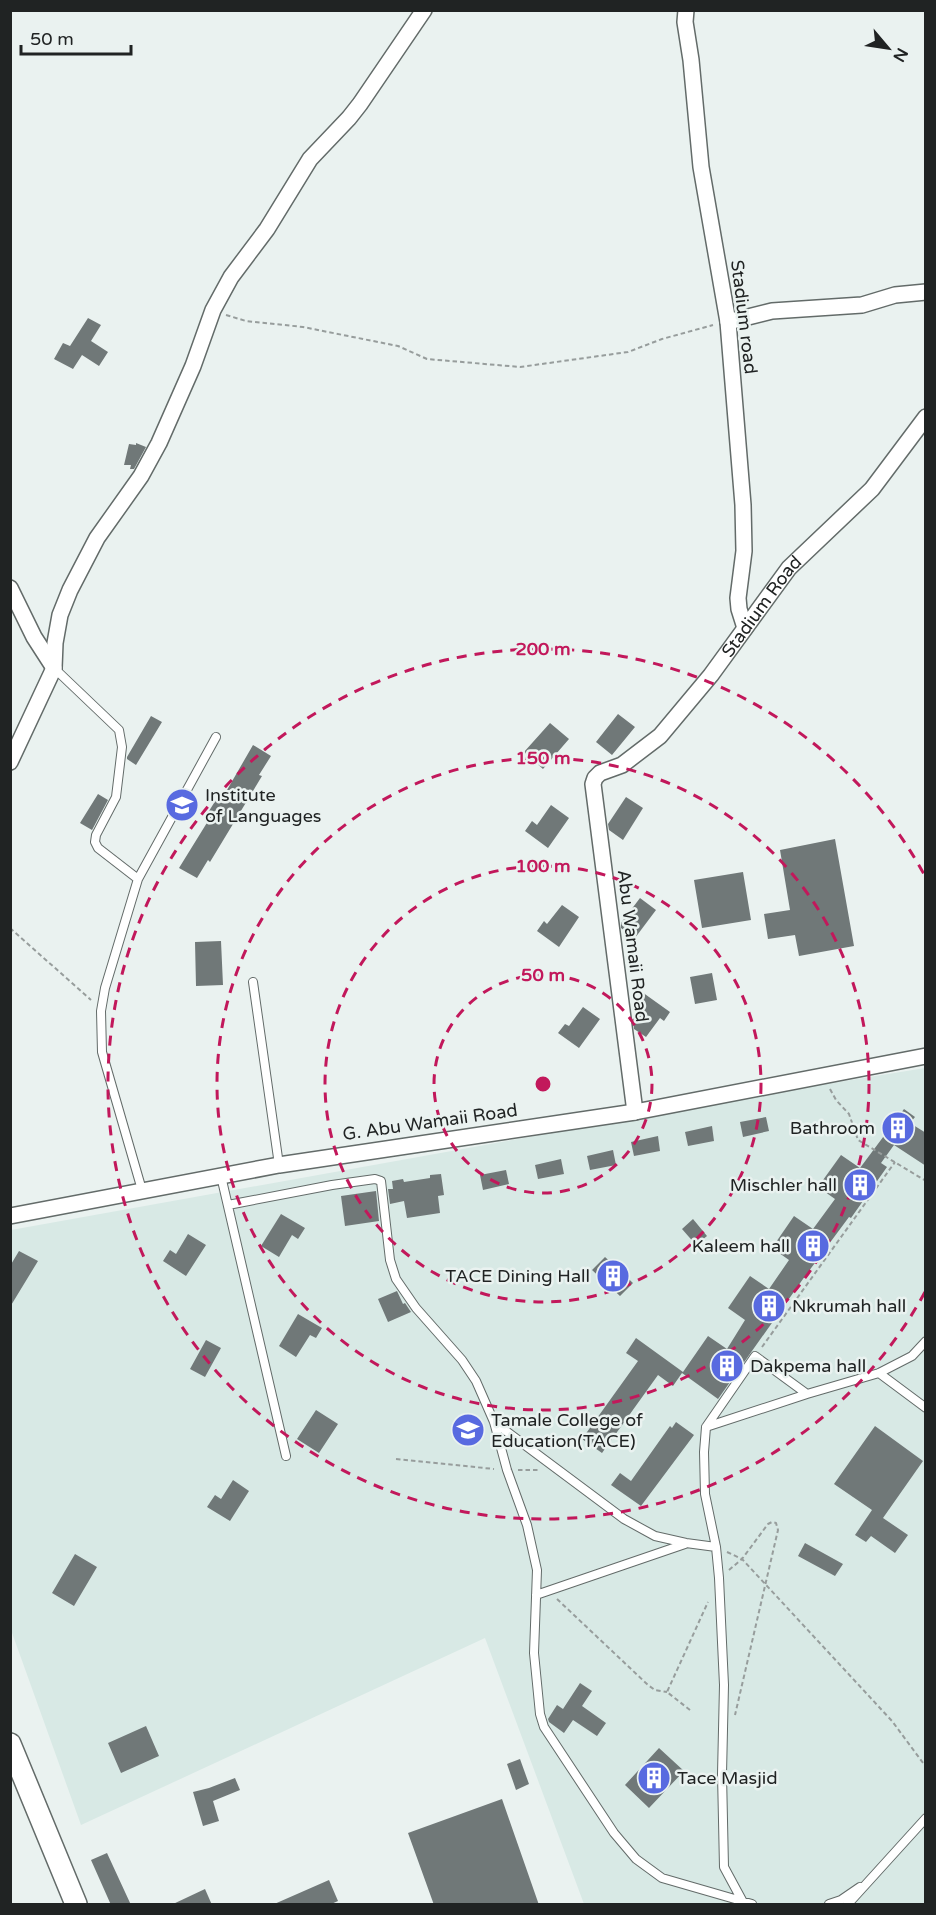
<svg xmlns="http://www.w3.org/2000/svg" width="936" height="1915" viewBox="0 0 936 1915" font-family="'Varela Round',sans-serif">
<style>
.built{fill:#d8e9e5}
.building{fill:#707878}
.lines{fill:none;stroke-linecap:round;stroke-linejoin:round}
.lane-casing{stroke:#636b69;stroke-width:10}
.street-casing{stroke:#636b69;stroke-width:18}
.secondary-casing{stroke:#636b69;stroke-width:24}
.path{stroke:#979d9c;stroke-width:2;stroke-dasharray:4.5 3;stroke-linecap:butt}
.lane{stroke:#fff;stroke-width:8}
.street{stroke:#fff;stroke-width:15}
.secondary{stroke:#fff;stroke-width:21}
.ring{fill:none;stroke:#c2185b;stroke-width:3;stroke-dasharray:10 8}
.labels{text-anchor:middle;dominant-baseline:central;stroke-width:5;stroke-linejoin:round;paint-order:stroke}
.street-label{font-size:18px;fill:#202323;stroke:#eaf2f0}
.poi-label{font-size:18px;fill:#202323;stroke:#eaf2f0;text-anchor:start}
.centre{fill:#c2185b;stroke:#eaf2f0;stroke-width:3}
.ring-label{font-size:18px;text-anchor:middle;font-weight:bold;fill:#c2185b;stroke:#eaf2f0;stroke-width:5;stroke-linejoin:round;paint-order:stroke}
</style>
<rect width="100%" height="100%" fill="#eaf2f0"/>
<path class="built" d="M925,1068V1904H584L485,1638L81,1825L11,1630V1230L808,1087Z"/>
<path class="building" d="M88,318L101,325L91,341L108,352L99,366L82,355L73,369L54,359L63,343L70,346Z
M136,443L146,447L134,469H130L131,465H124L129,444L136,445Z
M618,714L635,727L612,755L596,742Z
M151,716L162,722L136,765L127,759V757Z
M550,723L569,739L543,769L524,752Z
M253,745L271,756L259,775L262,776L210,862L208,860L197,878L179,868L213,813L209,811L219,795L223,797Z
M98,794L108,800L92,830L80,823Z
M626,797L643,808L623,840L609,830L608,824Z
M551,805L569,818L548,848L525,831L532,821L537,825Z
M835,839L854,946L799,956L795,935L768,939L764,914L790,910L780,850Z
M743,872L751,920L702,928L694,880Z
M640,898L656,910L635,938L621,928V923Z
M562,905L579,917L559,947L537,931L544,921L547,924Z
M221,941L223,985L196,986L195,942Z
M712,973L717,1000L695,1004L690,977Z
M642,992L670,1012L664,1021L660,1018L646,1037L634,1029L633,1019L643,1005L636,1000Z
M583,1007L600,1019L579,1048L558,1033L565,1024L569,1026Z
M904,1109L915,1117L910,1123L926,1133V1166L894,1145L881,1163L887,1167L851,1218L849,1217L803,1279L718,1399L682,1373L673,1386L658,1375L602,1453L582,1439L638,1361L626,1353L636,1338L683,1372L708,1336L727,1349L745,1320L728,1308L750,1276L769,1289L789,1260L772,1248L794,1216L813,1229L835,1199L818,1187L841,1155L860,1168Z
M766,1117L769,1131L743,1137L740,1122Z
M712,1126L714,1141L688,1146L685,1132Z
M658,1136L660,1151L634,1156L631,1142Z
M613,1150L616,1165L590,1170L587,1156Z
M561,1159L564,1174L538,1179L535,1165Z
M506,1170L509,1184L483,1190L480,1175Z
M441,1174L444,1195L438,1196L440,1213L407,1218L404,1201L390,1204L388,1189H393L392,1181L403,1179L404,1182L430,1178V1175Z
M376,1191L379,1221L345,1226L341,1196Z
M281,1214L305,1228L298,1239L292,1235L279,1257L261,1246Z
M693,1219L707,1236L696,1245L682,1229Z
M188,1234L206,1245L186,1276L163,1261L170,1250L176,1254Z
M19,1251L38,1261L10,1307V1266Z
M605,1257L633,1283L620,1296L592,1270Z
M397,1291L403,1304L405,1303L411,1312L388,1322L378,1299Z
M298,1314L322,1328L316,1338L310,1335L296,1357L279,1346Z
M206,1340L221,1348L205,1377L190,1369Z
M316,1410L338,1424L319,1453L297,1439Z
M676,1422L694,1435L641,1506L611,1485L620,1473L631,1481L670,1426L672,1428Z
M875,1426L923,1461L883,1518L908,1535L895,1553L871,1536L866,1542L855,1535L872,1510L834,1484Z
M233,1480L249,1491L230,1521L207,1507L215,1495L221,1499Z
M805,1543L843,1564L835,1576L798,1556Z
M75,1554L97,1567L74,1606L52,1593Z
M580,1683L592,1691L582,1706L606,1723L597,1736L573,1720L564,1733L549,1722L548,1719L557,1705L563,1709Z
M146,1726L159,1756L121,1773L108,1743Z
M659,1748L684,1771L649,1808L625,1785Z
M520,1759L529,1784L516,1790L507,1764Z
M235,1778L240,1790L213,1801L219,1821L203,1826L193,1792L209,1788Z
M502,1799L539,1905H434L408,1833Z
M107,1853L131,1905H111L91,1860Z
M329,1880L338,1901L329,1905H272Z
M205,1889L212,1905H171Z"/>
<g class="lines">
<g class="lane-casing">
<path id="lane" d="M54,668L119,730L122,747L116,797L96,835L95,842L98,848L138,879
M253,982L279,1165
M221,1176L286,1456
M142,1190L102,1052L101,1011L105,988L138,879L216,737
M228,1205L332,1185L375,1179L381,1181L390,1260L396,1279L416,1308L462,1360L476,1381L494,1422L507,1470L527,1525L537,1570L534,1653L540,1714L544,1727L614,1833L636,1859L662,1878L752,1904
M879,1373L926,1408
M494,1422L624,1519L655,1536L686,1543L716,1547
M706,1427L807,1394
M536,1595L685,1544
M744,1904L724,1867L722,1774L724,1685L719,1578L716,1547L705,1494L704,1452L706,1427L755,1356L807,1394L879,1373L912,1356L926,1341
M829,1904L841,1900L860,1887
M848,1904L926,1818"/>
</g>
<g class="street-casing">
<g id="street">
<path d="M686,10L685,22L691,60L701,167L728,322L743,505L744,551L738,598L739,609L745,628"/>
<path d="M728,322L772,311L862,305L895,295L926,292"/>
<path d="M10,588L34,637L54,668"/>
<path d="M10,762L54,668L55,643L60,615L70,590L97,538L141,476L159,443L193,366L213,310L231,277L267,229L310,159L349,118L360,104L424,10"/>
<path id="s1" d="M635,1112L593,784L595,778L600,773L622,765L660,736L711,675L789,568L872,489L926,417"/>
<path d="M10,1216L279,1165L635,1112L926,1056"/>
</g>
</g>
<g class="secondary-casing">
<path id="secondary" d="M10,1744L76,1904"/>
</g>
<path class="path" d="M226,315L246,321L303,327L398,346L427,359L520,367L628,352L662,339L713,325
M10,928L91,1000
M830,1089L836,1100L849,1114L858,1140L926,1181
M762,1347L895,1162
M396,1459L494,1469
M518,1470H539
M727,1552L742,1559L892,1721L926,1767
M729,1570L742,1559L768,1524L772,1522L776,1523L778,1530L735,1715
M557,1599L648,1685L655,1690L667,1692
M690,1710L667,1692L708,1602"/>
<use href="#lane" class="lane"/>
<use href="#street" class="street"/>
<use href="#secondary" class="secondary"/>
</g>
<g class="ring">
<circle cx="543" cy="1084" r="109"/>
<circle cx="543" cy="1084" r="218"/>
<circle cx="543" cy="1084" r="326"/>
<path d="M925 1292A435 435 0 1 1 925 876"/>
</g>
<defs>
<g id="school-disc" transform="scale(1.725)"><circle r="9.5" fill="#586ae0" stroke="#eaf2f0"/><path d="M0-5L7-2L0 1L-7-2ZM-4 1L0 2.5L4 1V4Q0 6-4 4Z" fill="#fff"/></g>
<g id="building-disc" transform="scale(1.725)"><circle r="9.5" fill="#586ae0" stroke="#eaf2f0"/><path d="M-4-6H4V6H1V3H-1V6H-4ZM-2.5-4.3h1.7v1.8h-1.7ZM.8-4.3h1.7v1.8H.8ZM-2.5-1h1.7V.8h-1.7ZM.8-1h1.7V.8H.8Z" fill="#fff"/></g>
<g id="university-disc" transform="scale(1.725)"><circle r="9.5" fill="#586ae0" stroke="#eaf2f0"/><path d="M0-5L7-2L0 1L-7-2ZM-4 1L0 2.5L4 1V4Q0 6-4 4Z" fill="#fff"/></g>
</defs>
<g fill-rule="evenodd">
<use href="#school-disc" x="182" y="805"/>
<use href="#building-disc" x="898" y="1128"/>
<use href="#building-disc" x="860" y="1185"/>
<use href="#building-disc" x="813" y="1246"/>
<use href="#building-disc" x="613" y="1276"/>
<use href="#building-disc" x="769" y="1306"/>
<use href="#building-disc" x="727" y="1366"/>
<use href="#university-disc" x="468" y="1430"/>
<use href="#building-disc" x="654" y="1778"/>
</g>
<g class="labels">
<g class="street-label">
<text transform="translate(744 317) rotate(83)">Stadium road</text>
<text stroke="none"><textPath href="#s1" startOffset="580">Stadium Road</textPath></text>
<text transform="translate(633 946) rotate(83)">Abu Wamaii Road</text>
<text transform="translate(430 1122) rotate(-8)">G. Abu Wamaii Road</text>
</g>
<g class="poi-label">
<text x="205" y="795">Institute<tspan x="205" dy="21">of Languages</tspan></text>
<text x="875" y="1128" text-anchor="end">Bathroom</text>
<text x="837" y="1185" text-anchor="end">Mischler hall</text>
<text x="790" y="1246" text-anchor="end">Kaleem hall</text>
<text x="590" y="1276" text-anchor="end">TACE Dining Hall</text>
<text x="792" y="1306">Nkrumah hall</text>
<text x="750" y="1366">Dakpema hall</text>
<text x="491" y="1420">Tamale College of<tspan x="491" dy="21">Education(TACE)</tspan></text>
<text x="677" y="1778">Tace Masjid</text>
</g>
</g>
<circle cx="543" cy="1084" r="9" class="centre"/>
<g class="ring-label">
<text x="543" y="655">200 m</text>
<text x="543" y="764">150 m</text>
<text x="543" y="872">100 m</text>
<text x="543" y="981">50 m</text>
</g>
<rect width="936" height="1915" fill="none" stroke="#202323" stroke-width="24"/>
<g transform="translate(888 48) rotate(119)" stroke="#eaf2f0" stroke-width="4.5" paint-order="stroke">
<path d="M0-4.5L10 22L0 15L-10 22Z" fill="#202323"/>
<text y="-9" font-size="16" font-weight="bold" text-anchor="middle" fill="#202323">N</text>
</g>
<path d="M21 45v9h110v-9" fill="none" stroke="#202323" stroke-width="3"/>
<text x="30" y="45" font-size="18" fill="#202323" stroke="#eaf2f0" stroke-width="4.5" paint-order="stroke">50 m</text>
</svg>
